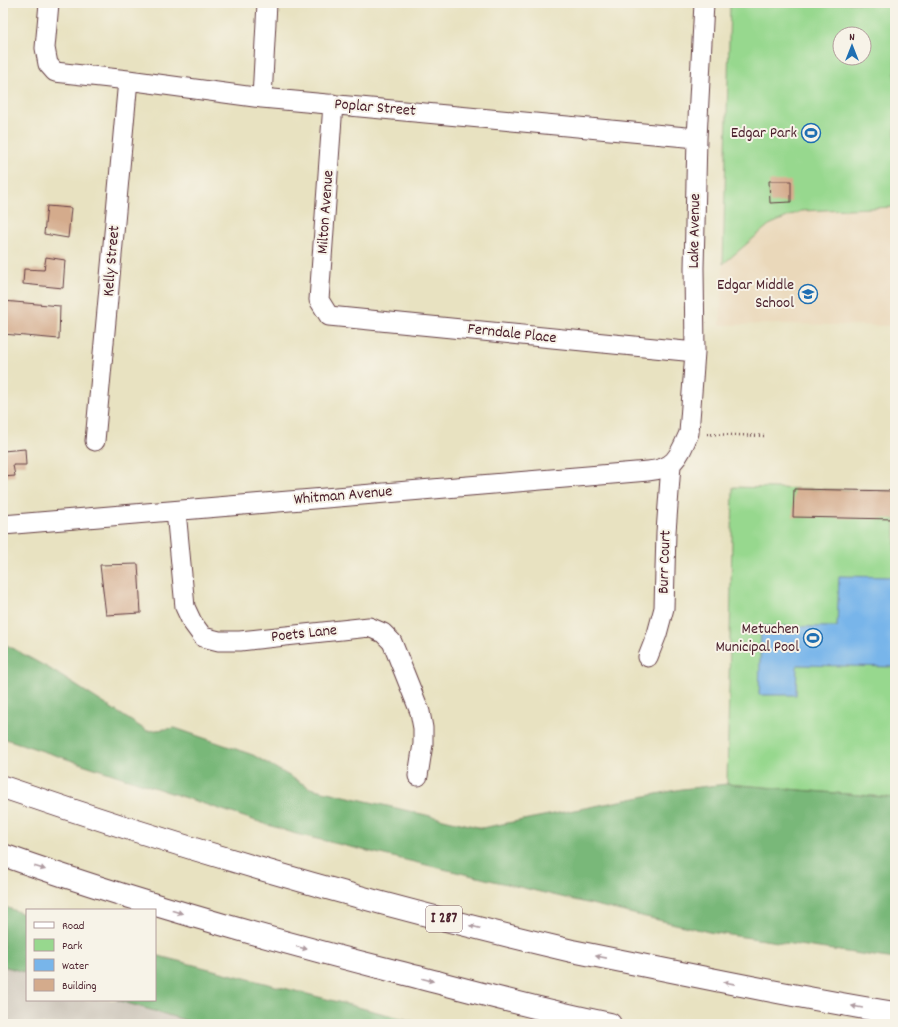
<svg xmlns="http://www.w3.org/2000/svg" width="898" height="1027" viewBox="0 0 898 1027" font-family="Dekko,sans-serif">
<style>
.built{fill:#ead8ba}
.industrial{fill:#cac3b8}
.green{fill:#97d88e;stroke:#707c5c;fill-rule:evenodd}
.forest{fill:#79b879;stroke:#626c52}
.water{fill:#78b5ea;stroke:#616a8a}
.building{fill:#d4ab8c}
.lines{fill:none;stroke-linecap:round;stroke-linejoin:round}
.minor-casing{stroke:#623c42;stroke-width:21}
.highway-casing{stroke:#623c42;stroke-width:24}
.path{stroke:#623c42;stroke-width:2.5;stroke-dasharray:1 3;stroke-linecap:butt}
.minor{stroke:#fff;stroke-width:19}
.highway{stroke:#fff;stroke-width:22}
.oneway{fill:#ae9aa0}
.labels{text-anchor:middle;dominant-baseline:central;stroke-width:4;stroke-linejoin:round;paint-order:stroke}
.shield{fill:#f7f3e8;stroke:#7e5f64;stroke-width:1}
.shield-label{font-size:15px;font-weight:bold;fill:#4a1f2b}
.street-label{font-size:16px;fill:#4a1f2b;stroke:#f7f3e8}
.poi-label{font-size:16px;fill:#4a1f2b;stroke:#f7f3e8;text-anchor:end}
</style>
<rect width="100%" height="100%" fill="#f7f3e8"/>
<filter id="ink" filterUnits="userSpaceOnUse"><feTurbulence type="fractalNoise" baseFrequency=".025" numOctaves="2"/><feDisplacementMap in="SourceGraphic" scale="8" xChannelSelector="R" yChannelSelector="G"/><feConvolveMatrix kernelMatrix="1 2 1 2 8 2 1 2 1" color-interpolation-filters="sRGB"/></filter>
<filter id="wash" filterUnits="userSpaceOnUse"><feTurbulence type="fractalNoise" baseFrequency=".012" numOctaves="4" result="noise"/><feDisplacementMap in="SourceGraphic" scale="16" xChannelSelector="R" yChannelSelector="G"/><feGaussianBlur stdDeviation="0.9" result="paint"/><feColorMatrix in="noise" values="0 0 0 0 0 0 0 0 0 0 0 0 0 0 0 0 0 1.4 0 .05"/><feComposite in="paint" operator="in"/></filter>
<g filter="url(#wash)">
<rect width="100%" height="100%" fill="#e8e2c1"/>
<path class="built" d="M895,207V326L781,324L720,325L723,264L769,225L801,211Z"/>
<path class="industrial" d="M3,966L27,973V1000H117L198,1024H3Z"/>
<path class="green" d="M730,3H895V207L801,211L769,225L723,264ZM840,34H864V58H840Z
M733,487L895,491V798L727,784Z"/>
<path class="forest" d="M3,643L50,669L147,731L175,728L253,755L310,788L482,828L682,789L727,784L895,798V959L709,932L296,834L3,738Z
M3,906L27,915V973L3,966Z
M155,955L424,1024H198L117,1000H155Z"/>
<path class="water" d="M839,576L895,577V667L797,665L796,695H759L761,626L837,627Z"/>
<g id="blocks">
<path class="building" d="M769,181H791V202L770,203Z
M47,206L71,208L68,238L44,234Z
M46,257L65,260L63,288L23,284L24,269L44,270Z
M3,301L60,306L59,339L3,334Z
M25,449L26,465H13L15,476L3,477V451Z
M794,489L895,491V519L793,517Z
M138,564L141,613L106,615L100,565Z"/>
</g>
</g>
<g filter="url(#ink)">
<use href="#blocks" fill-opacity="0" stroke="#623c42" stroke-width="1"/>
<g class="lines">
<g class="minor-casing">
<path id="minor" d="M49,3L45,48L48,64L55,72L128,80L262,98L697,138
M262,98L267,3
M333,104L319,300L329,316L695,352
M95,441L128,80
M176,511L185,607L192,622L203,637L219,641H240L369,627L383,633L392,642L420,712L423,728V744L418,776
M3,525L648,471C675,469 679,456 689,433L695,352L694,268L697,138L704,3
M648,657L657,634L664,608L666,532L671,465"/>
</g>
<g class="highway-casing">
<path id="highway" d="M3,787C190,851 380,906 572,951C610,959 648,966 686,974C755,988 825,1002 895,1013
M3,855C132,901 265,938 398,972C468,990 539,1010 610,1024"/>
</g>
<path class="path" d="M707,434L764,436"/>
<use href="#minor" class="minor"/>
<use href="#highway" class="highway"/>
</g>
<defs><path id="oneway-solid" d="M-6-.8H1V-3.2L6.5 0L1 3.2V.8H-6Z"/></defs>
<g class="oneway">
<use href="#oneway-solid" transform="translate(40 868) rotate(18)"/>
<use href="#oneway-solid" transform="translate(177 912) rotate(16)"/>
<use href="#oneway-solid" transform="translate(475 927) rotate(-166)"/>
<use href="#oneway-solid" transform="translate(302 948) rotate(14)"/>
<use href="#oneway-solid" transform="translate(601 957) rotate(-169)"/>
<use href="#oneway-solid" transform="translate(428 980) rotate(14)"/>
<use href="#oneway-solid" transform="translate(729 983) rotate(-169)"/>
<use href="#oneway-solid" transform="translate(857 1007) rotate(-170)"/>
</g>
</g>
<defs>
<g id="stadium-ring" transform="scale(1)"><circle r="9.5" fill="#f7f3e8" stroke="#1f6fb2" stroke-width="1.5"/><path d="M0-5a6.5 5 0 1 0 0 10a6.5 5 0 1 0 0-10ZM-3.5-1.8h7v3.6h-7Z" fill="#1f6fb2"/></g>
<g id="school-ring" transform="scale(1)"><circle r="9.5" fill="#f7f3e8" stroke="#1f6fb2" stroke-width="1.5"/><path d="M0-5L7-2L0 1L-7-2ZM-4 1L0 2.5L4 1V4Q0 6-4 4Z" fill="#1f6fb2"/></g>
</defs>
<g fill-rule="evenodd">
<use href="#stadium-ring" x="811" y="133"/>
<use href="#school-ring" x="808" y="294"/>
<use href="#stadium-ring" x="813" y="638"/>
</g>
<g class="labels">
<rect class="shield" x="426" y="906" width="36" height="26" rx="3"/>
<g class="shield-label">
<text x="444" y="919">I 287</text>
</g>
<g class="street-label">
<text transform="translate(375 108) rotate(5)">Poplar Street</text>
<text transform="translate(326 212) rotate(-86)">Milton Avenue</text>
<text transform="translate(695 231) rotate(-89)">Lake Avenue</text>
<text transform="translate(112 261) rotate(-85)">Kelly Street</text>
<text transform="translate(512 334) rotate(6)">Ferndale Place</text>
<text transform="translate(343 496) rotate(-5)">Whitman Avenue</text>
<text transform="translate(665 562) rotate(-88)">Burr Court</text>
<text transform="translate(304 634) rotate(-6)">Poets Lane</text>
</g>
<g class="poi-label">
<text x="797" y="133">Edgar Park</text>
<text x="794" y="285">Edgar Middle<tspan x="794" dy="18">School</tspan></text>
<text x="799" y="629">Metuchen<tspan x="799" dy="18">Municipal Pool</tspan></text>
</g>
</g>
<rect width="898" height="1027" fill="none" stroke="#f7f3e8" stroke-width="16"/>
<rect x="26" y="909" width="130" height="92" fill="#f7f3e8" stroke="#b29e9c"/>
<rect x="34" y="922" width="20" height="6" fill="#ffffff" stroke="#b29e9c"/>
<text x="62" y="929" font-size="12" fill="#4a1f2b">Road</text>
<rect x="34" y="939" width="20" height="12" fill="#97d88e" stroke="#b29e9c"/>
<text x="62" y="949" font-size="12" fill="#4a1f2b">Park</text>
<rect x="34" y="959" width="20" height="12" fill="#78b5ea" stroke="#b29e9c"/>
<text x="62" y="969" font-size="12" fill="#4a1f2b">Water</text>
<rect x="34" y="979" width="20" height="12" fill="#d4ab8c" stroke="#b29e9c"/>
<text x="62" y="989" font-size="12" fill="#4a1f2b">Building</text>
<g transform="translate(852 46)"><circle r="19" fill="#f7f3e8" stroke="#b29e9c"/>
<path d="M0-3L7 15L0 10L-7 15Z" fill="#1f6fb2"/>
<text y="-6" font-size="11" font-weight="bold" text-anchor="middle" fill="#4a1f2b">N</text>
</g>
</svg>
